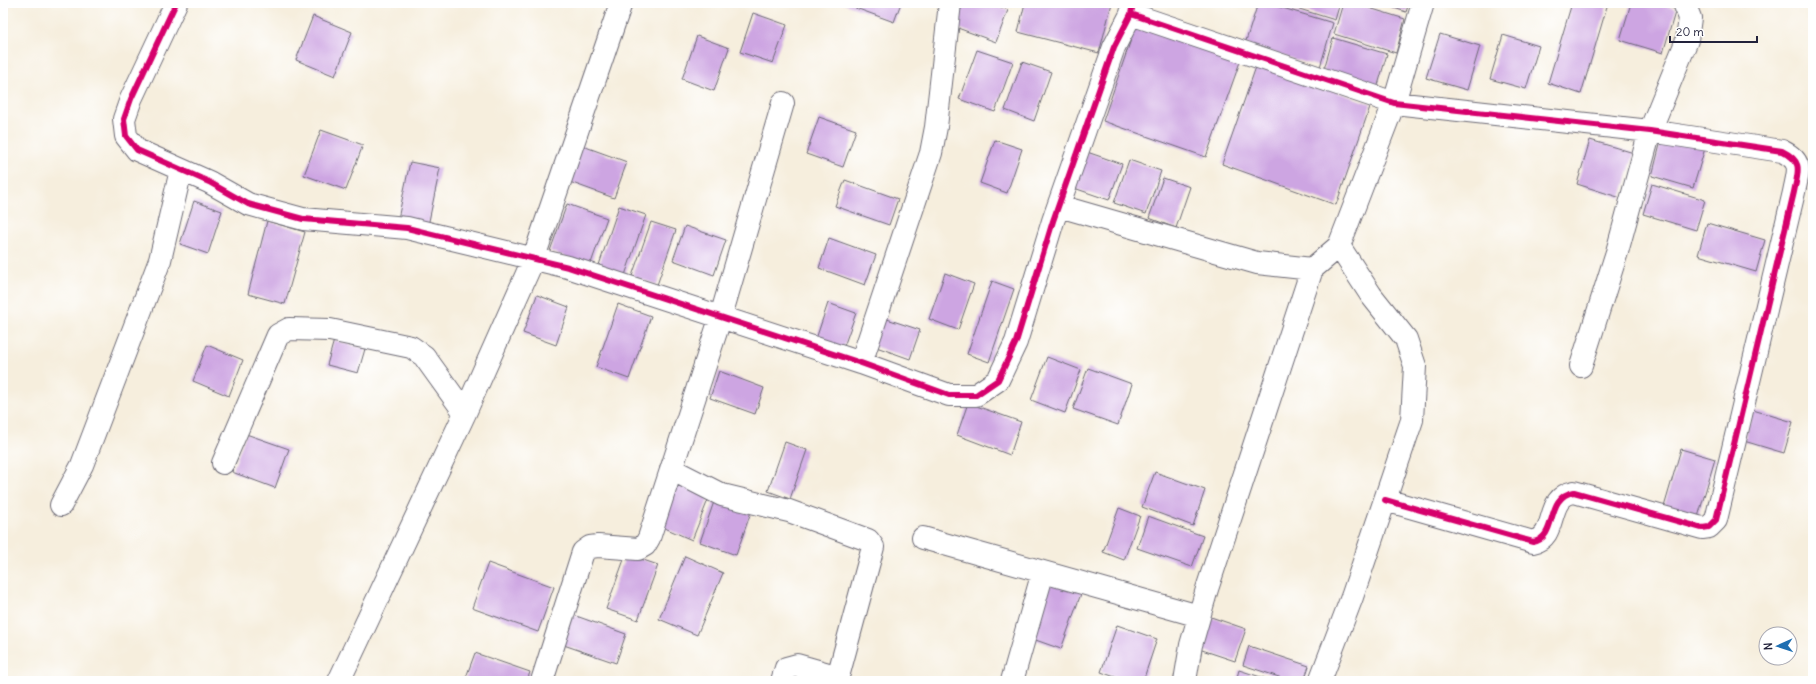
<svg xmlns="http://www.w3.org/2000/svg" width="1816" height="684" viewBox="0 0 1816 684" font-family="Delius,sans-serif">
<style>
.building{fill:#cda5e2}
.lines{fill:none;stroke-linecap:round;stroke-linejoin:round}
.minor-casing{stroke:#6c6974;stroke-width:24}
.minor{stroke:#fff;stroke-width:22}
.cycleway-casing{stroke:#fff;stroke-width:8}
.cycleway{stroke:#d6006c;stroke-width:6}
</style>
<rect width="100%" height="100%" fill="#fff"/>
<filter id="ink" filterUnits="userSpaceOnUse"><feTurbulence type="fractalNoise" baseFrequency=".025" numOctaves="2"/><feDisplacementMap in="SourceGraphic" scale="8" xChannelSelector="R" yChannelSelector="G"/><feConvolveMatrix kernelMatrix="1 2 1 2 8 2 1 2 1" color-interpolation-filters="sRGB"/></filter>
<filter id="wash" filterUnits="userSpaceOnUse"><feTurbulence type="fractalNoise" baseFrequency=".012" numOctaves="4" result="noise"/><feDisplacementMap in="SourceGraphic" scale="16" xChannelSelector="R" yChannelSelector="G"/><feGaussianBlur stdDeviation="0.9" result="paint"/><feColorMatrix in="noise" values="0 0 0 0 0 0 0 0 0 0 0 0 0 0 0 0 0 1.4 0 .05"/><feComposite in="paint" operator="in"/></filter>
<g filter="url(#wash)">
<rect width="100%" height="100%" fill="#f6eedd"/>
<g id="blocks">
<path class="building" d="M842,3H901L894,22Z
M963,3H991L1008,10L996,42L955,27Z
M1025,3H1112L1099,53L1018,32Z
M1258,3H1266L1333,23L1320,67L1245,44Z
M1280,3H1340L1335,20Z
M1343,3H1353L1405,19L1396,53L1334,34Z
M1379,3H1409L1406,12Z
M1572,3H1608L1581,94L1548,83Z
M1631,3H1655L1676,9L1663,53L1620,40Z
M1732,3H1745L1744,7Z
M753,13L787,25L773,63L740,52Z
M313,16L352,32L335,76L296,60Z
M1137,22L1241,59L1206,157L1103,121Z
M1440,34L1480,46L1467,90L1426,78Z
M1503,35L1539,46L1526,89L1490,79Z
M697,36L729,48L714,91L682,79Z
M1333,38L1387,54L1376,92L1322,76Z
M977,50L1013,62L995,112L959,99Z
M1022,62L1051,72L1034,121L1005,110Z
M1257,64L1371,104L1336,205L1222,164Z
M819,117L856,130L843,167L806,154Z
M321,130L363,145L346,190L304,175Z
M1662,137L1706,145L1693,188L1652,176Z
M995,140L1022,149L1007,193L980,183Z
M1590,140L1634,153L1621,198L1577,184Z
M580,145L627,162L614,198L567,181Z
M1087,152L1122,164L1109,200L1074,188Z
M1129,160L1161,171L1146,214L1114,203Z
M410,162L440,168L428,226L398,219Z
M1163,178L1190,187L1176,228L1149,218Z
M845,180L898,199L889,225L835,206Z
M1652,184L1705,200L1696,230L1643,214Z
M194,201L222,211L208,254L180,244Z
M567,204L607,218L590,266L550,251Z
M619,206L646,215L624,278L598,268Z
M267,221L305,232L285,304L248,294Z
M651,222L676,230L657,285L632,276Z
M1707,223L1765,240L1756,272L1698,255Z
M685,226L726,240L714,275L673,260Z
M829,238L876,255L865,285L819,268Z
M945,273L974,284L958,330L929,319Z
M992,281L1014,289L989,362L967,354Z
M537,295L569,307L556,345L523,333Z
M828,303L856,313L843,349L816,339Z
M618,304L651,316L629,379L596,367Z
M878,316L920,330L910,359L868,344Z
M334,340L365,349L358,373L327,365Z
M207,345L243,360L229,396L193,381Z
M1047,357L1081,370L1065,413L1031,400Z
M1088,368L1132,384L1118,425L1073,409Z
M719,371L764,388L755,414L710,398Z
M968,403L1021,422L1010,455L957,435Z
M1753,410L1793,422L1784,453L1744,441Z
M246,434L289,449L275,488L232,472Z
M785,442L807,450L790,499L768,491Z
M1681,449L1715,459L1698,517L1664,507Z
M1155,472L1205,490L1193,526L1142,507Z
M676,481L710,495L692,540L658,525Z
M716,496L752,509L736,555L700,542Z
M1119,508L1140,516L1124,560L1103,552Z
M1148,516L1203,536L1192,567L1137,548Z
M626,554L658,565L638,620L606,609Z
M685,556L723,573L697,635L659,619Z
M488,563L554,587L538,632L472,608Z
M1050,580L1082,591L1061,649L1030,638Z
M568,613L626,634L616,663L558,643Z
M1208,616L1246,629L1235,661L1196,648Z
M1117,625L1157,639L1143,681H1126L1101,672Z
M1249,646L1309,666L1304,681H1291L1243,665Z
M475,653L530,672L527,681L465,680Z
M1239,670L1273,681H1236Z"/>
</g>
</g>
<g filter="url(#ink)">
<use href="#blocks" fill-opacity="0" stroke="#6c6974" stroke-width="1"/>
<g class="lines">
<g class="minor-casing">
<path id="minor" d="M176,3L131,99L124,119L126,136L137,150L209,182L248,204L303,219L407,228L568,267L861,363L949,395H976L998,380L1016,342L1053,221L1114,47L1131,14L1133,3
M1131,14L1394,103L1650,131L1782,151C1804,162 1798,171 1794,192L1716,520L1709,527L1702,528L1574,492C1544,497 1559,537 1533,542L1385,500
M1059,206L1257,263L1312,269L1339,246L1394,103L1423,3
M861,363L931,153L936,127L950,3
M1581,366L1617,252L1650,131L1687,40L1690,18L1684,3
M223,463L278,335L289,329L330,330L411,347L424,356L465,413
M671,469L722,495L789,511L868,540L873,547L839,673L832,675L797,665L786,668L782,681
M61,505L82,465L160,260L181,170
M923,538L1199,616
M339,681L465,413L533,260L621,3
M542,681L583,552L590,547L598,546L638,549L645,545L649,538L721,316L783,103
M1012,681L1043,572
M1185,681L1191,645L1207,589L1312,269
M1320,681L1352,597L1412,420L1415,366L1406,339L1371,295L1339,246"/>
</g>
<use href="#minor" class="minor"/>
<g class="cycleway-casing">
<path id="cycleway" d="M176,3L131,99L124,119L126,136L137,150L209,182L248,204L303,219L407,228L568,267L861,363L949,395H976L998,380L1016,342L1053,221L1114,47L1131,14L1133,3
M1131,14L1394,103L1650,131L1782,151C1804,162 1798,171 1794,192L1716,520L1709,527L1702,528L1574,492C1544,497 1559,537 1533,542L1385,500"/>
</g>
<use href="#cycleway" class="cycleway"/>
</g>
</g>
<rect width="1816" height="684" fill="none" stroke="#fff" stroke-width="16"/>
<g transform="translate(1778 646) rotate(267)"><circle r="19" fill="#ffffff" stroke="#a7a7b1"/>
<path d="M0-3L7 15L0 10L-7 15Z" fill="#1f6fb2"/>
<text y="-6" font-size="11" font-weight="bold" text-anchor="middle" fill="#22223b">N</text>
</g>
<path d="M1670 36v6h87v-6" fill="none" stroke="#22223b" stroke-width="2"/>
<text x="1676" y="36" font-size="12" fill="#22223b" stroke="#ffffff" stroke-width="3" paint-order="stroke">20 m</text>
</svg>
